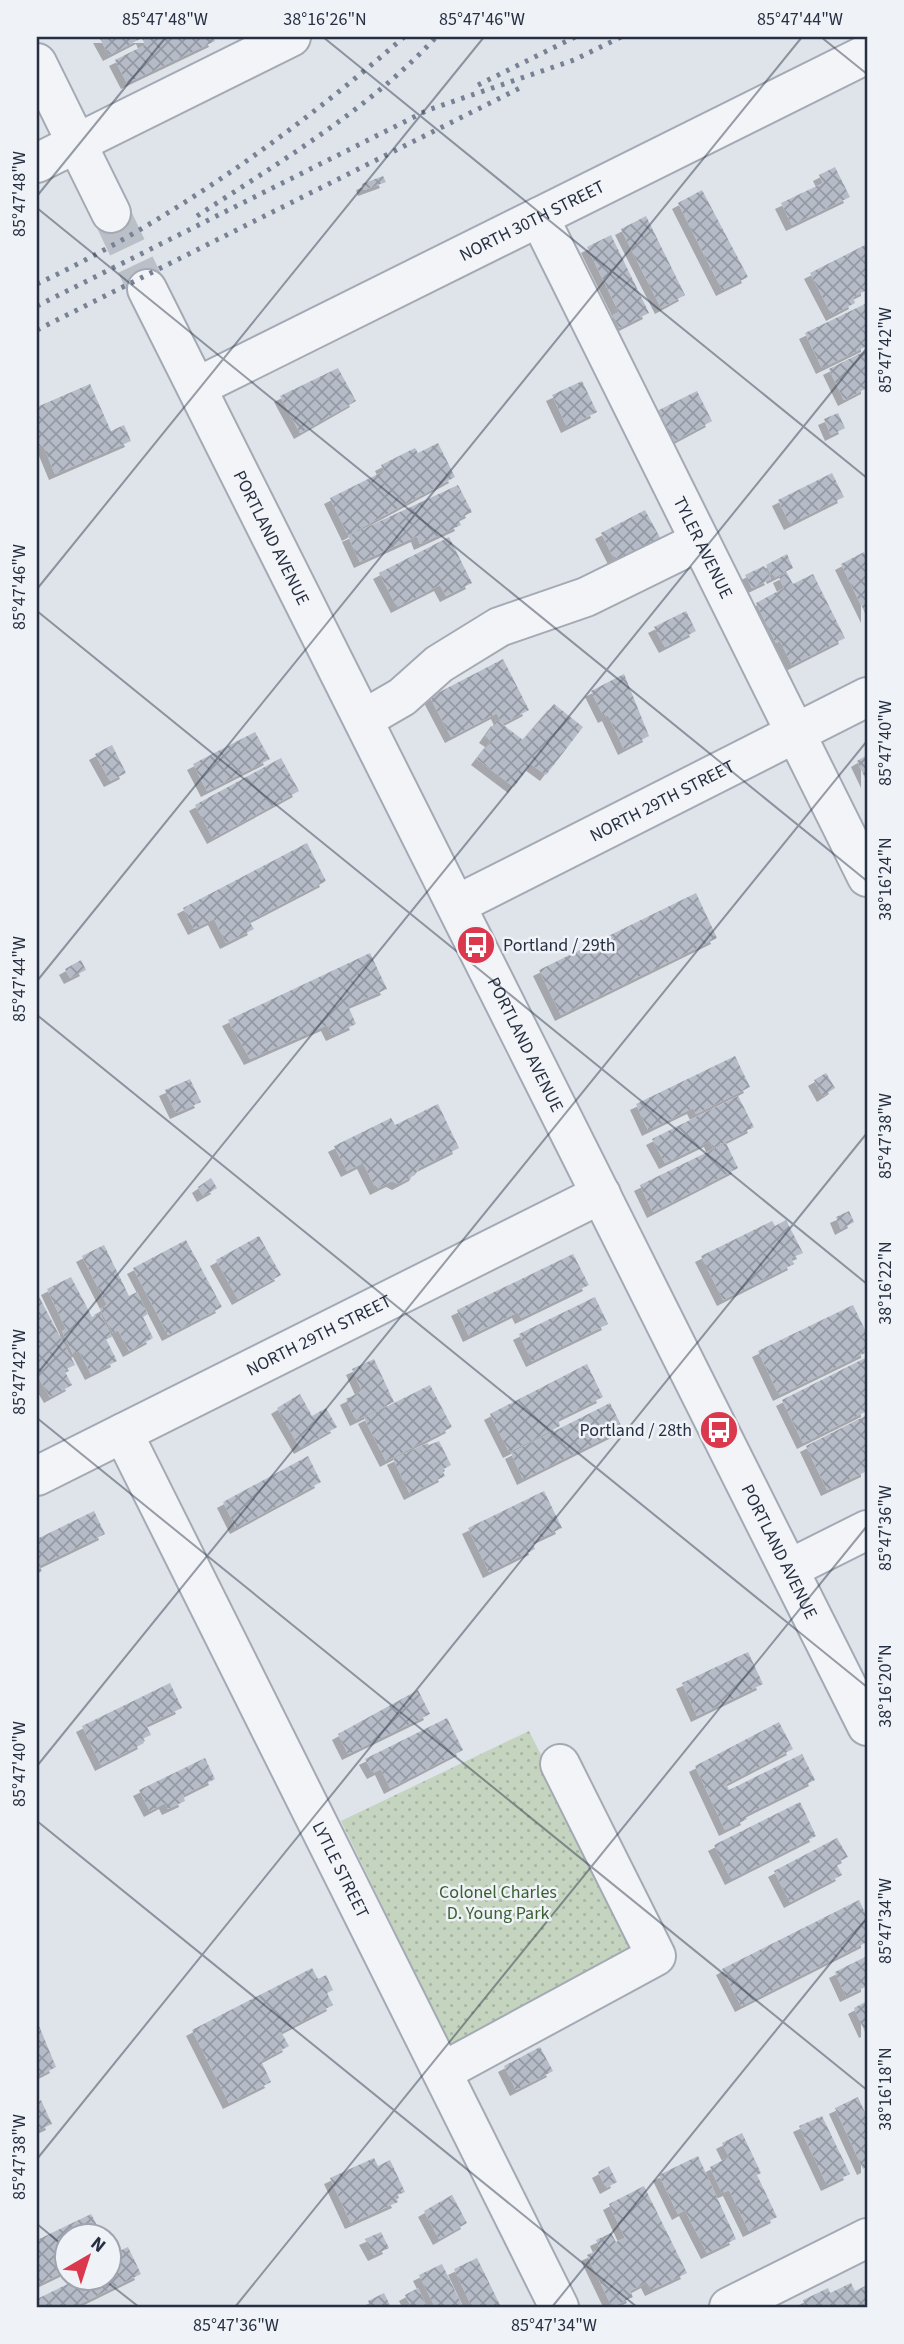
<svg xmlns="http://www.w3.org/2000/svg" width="904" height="2344" viewBox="0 0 904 2344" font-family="'Source Sans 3',sans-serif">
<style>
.green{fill:url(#green-dots)}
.building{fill:url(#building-cross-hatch);filter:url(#shadow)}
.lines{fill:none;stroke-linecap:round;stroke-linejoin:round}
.minor-tunnel{stroke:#babfc8;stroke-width:38;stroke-dasharray:38 19;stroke-linecap:butt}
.minor-casing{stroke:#a4aab4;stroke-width:42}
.minor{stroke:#f2f4f8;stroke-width:38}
.rail{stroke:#778295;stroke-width:5;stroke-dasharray:3.5 7;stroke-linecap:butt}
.ticks{fill:none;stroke:#263042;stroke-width:2;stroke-opacity:0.45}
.labels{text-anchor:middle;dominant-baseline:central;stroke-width:5;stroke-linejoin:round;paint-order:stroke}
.street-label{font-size:18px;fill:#263042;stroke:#eff2f7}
.poi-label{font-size:18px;fill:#263042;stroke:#eff2f7;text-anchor:start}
.park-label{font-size:18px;fill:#3a6032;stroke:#eff2f7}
.neatline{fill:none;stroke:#263042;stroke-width:2.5}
.ticks-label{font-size:18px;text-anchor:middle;fill:#263042}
</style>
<defs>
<pattern id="green-dots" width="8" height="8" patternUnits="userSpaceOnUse" patternTransform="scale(1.75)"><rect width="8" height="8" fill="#c4d4bf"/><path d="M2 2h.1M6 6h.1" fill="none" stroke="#a8b6a5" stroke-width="1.8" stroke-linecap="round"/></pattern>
<pattern id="building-cross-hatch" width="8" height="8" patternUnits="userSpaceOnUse" patternTransform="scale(1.75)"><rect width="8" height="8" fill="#b6bcc7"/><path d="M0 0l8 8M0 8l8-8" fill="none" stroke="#9499a3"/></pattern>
<filter id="shadow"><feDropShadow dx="-6" dy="6" stdDeviation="0" flood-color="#0004"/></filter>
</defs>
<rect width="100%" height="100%" fill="#dfe3ea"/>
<path class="green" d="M529,1731L640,1951L453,2050L341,1821Z"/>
<path class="building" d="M99,37H213L215,41L127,83L115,60L145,45L142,38L109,55Z
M835,167L850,197L792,225L781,203L823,183L819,175Z
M383,176L386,182L364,190L362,184Z
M702,190L748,277L722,290L678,203Z
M646,216L685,295L661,308L621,229Z
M611,235L649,313L619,328L613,315L619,312L587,247Z
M867,244V290L853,297L855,303L832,315L810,273Z
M867,303V346L822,368L805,333Z
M867,350V388L844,400L829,369Z
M338,368L356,401L300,433L280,396Z
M582,381L597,412L567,427L552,395Z
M90,384L111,431L124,425L131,441L55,474L43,445L37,447V407Z
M697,391L712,421L667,445L651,414Z
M838,413L845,428L831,435L824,419Z
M438,443L455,477L348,535L330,498L384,471L381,465L415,448L418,453Z
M832,473L844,497L790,524L778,500Z
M458,485L472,512L458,519L461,525L420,544L417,536L360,562L348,536Z
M645,510L664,545L619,568L601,533Z
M449,537L472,583L446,596L440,585L397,607L379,573Z
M864,552L867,559V617L841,564Z
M787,554L793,568L773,578L766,565Z
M764,566L771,579L752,588L745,575Z
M787,573L793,584L813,574L845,638L792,665L780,641L776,643L756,603L784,588L779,577Z
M686,611L696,631L665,647L654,627Z
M503,659L529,710L502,724L523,740L554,704L583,727L546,775L531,764L514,787L477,759L491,741L485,737L497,720L502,724L497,713L451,737L430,697Z
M624,674L649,736L624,749L608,715L604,717L591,691Z
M255,732L270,759L207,791L193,764Z
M112,745L126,773L110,781L95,754Z
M867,755V782L857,761Z
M281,758L299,791L213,838L195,805Z
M307,843L326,881L249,921L254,929L226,943L214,919L194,929L183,908Z
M696,893L717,938L561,1015L539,970Z
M370,953L387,989L348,1006L356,1024L332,1035L327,1025L250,1059L228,1020Z
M81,960L86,970L70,978L65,969Z
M735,1056L750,1087L696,1114L693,1108L648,1130L636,1104Z
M826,1073L835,1088L823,1096L814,1080Z
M190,1079L201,1102L176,1113L165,1090Z
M738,1096L754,1127L713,1148L710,1141L665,1163L652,1139Z
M438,1104L459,1148L419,1168L415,1175L398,1184L392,1181L376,1189L363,1163L347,1171L334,1146L391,1118L395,1125Z
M726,1143L738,1168L653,1212L640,1185Z
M211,1178L217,1188L203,1196L198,1187Z
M849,1211L854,1222L841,1229L836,1217Z
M786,1220L803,1253L791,1258L794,1264L723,1300L701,1256L772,1221L775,1226Z
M259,1236L281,1275L238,1299L216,1260Z
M186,1240L222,1307L168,1335L133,1268Z
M104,1245L129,1296L137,1292L148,1314L143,1317L153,1338L129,1351L118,1330L113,1333L100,1309L107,1305L82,1256Z
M573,1254L589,1285L521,1318L518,1312L469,1336L457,1310Z
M71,1277L92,1317L100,1313L112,1337L106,1339L117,1361L91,1374L79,1351L73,1354L62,1331L66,1329L47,1289Z
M37,1293L75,1365L64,1370L72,1385L50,1397L37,1375Z
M595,1297L608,1324L532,1361L519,1334Z
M853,1305L867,1334V1352L779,1395L758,1351Z
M867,1357V1411L803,1443L782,1400Z
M374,1359L394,1402L356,1420L346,1399L362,1391L352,1369Z
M587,1364L603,1397L558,1419L560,1426L509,1452L490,1414Z
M430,1385L452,1427L386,1461L364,1418Z
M300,1394L312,1416L326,1408L337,1427L300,1448L277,1408Z
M610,1403L623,1429L523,1479L511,1453Z
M867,1415V1471L827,1490L806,1446Z
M439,1441L451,1465L442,1470L445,1476L410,1494L393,1459L427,1443L429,1445Z
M308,1456L321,1482L236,1528L223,1502Z
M544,1491L562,1528L532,1542L535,1549L489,1572L468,1528Z
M94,1511L105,1534L39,1566L42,1571L37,1574V1539Z
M748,1652L763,1684L697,1716L682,1683Z
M170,1683L182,1708L146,1725L151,1735L142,1739L144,1743L101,1765L82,1726Z
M418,1690L430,1714L348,1754L338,1734Z
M447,1718L463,1750L390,1788L381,1769L373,1773L365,1759Z
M779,1722L793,1749L726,1784L729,1790L802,1754L815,1780L745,1815L747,1819L725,1830L695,1766Z
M205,1758L215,1779L183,1795L185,1801L168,1809L165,1803L150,1811L139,1790Z
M800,1802L816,1836L731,1879L714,1845Z
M837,1838L848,1857L836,1863L842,1875L790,1902L774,1871Z
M859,1900L867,1917V1942L741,2006L722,1969Z
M867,1956V1986L846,1996L835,1972Z
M312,1968L318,1979L326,1975L333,1990L327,1993L333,2005L281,2032L289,2046L261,2061L271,2082L229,2103L192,2030Z
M867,2001V2031L865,2032L854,2008Z
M37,2021L56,2067L37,2077Z
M540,2047L553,2071L516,2090L504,2066Z
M858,2097L867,2117V2167L863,2169L835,2108Z
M41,2100L52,2124L37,2131V2102Z
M822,2116L850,2174L827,2185L799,2126Z
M742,2133L761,2173L757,2175L777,2217L749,2231L729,2190L722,2193L710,2167L729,2157L722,2143Z
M698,2156L736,2239L707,2253L685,2210L678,2214L659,2175Z
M374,2158L378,2166L390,2160L405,2192L395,2196L398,2202L351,2223L330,2178Z
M609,2166L617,2182L606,2188L598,2172Z
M644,2186L687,2273L651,2290L647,2282L630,2291L633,2297L612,2307L587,2255L600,2249L596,2240L611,2233L616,2242L625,2238L609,2204Z
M452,2195L467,2223L439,2239L424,2211Z
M91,2214L100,2231L91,2236H66V2271L37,2285V2240Z
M381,2232L389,2248L374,2255L365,2239Z
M128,2247L141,2274L74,2307H37V2299L80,2278H108V2256Z
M477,2258L501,2307H472L454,2269Z
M442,2264L463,2307H435L419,2275Z
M851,2283L855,2291L867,2285V2307H806L803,2300L828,2288L830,2293Z
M418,2288L427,2307H411L405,2295Z
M384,2293L391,2307H371L368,2301Z"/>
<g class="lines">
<path class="minor-tunnel" d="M111,213L147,289"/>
<g class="minor-casing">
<g id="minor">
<path d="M37,63L111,213"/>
<path d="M37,163L291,37"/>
<path id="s1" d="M539,217L867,877"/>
<path id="s2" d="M147,289L867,1726"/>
<path id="s3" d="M197,387L867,54"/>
<path d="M364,719L402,697L439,664L499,627L586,597L700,541"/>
<path id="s4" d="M456,905L867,697"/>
<path id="s5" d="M123,1433L559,2307"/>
<path id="s6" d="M37,1476L601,1194"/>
<path d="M789,1569L867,1530"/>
<path d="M442,2072L656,1956L560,1764"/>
<path d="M729,2307L867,2238"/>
</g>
</g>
<use href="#minor" class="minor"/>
<path class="rail" d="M478,85L575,37
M197,216C278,163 371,108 436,37
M37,284C169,222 294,133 404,37
M37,306L428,110L574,60L621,37
M37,330L522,87"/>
</g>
<path class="ticks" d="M323,37L867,478M821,37L867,74M37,196L166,37M37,208L867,881M37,589L484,37M37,611L867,1284M37,981L802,37M37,1015L867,1687M37,1374L867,348M37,1418L867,2090M37,1766L867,741M37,1821L637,2307M37,2159L867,1133M37,2224L66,2248M102,2278L139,2307M235,2307L867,1526M552,2307L867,1918"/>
<defs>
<g id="bus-disc" transform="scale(2.0125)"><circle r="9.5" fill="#db384e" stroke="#eff2f7"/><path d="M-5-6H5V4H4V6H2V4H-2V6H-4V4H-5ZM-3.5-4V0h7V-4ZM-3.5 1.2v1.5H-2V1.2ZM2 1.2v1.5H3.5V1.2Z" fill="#fff"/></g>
</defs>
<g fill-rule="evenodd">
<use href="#bus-disc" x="476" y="945"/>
<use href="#bus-disc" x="719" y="1430"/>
</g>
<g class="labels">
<g class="street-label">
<text stroke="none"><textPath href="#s3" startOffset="374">NORTH 30TH STREET</textPath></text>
<text stroke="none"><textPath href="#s2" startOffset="278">PORTLAND AVENUE</textPath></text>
<text stroke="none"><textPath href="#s1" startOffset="369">TYLER AVENUE</textPath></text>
<text stroke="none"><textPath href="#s4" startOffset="231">NORTH 29TH STREET</textPath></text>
<text stroke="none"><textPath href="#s2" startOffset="845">PORTLAND AVENUE</textPath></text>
<text stroke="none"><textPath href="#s6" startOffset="315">NORTH 29TH STREET</textPath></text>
<text stroke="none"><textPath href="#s2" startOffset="1412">PORTLAND AVENUE</textPath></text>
<text stroke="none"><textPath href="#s5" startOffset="488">LYTLE STREET</textPath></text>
</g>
<g class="poi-label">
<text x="503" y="945">Portland / 29th</text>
<text x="692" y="1430" text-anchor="end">Portland / 28th</text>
</g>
<g class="park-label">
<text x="498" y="1892">Colonel Charles<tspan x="498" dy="21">D. Young Park</tspan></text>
</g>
</g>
<rect width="904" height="2344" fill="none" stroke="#eff2f7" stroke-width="77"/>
<g transform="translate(88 2257) rotate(39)"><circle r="33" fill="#eff2f7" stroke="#9fa4af" stroke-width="2"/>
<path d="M0-5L12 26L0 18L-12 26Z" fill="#db384e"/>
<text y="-10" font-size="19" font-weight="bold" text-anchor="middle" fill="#263042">N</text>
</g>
<rect x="38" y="38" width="828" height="2268" class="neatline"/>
<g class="ticks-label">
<text x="165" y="25">85°47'48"W</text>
<text x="325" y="25">38°16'26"N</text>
<text x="482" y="25">85°47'46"W</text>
<text x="800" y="25">85°47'44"W</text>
<text transform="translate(19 194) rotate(-90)" y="6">85°47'48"W</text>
<text transform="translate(885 350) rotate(-90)" y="6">85°47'42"W</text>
<text transform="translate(19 587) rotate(-90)" y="6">85°47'46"W</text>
<text transform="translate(885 743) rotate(-90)" y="6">85°47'40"W</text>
<text transform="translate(885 879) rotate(-90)" y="6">38°16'24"N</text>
<text transform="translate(19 979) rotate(-90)" y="6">85°47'44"W</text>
<text transform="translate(885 1136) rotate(-90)" y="6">85°47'38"W</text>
<text transform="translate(885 1283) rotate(-90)" y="6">38°16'22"N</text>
<text transform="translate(19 1372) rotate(-90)" y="6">85°47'42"W</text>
<text transform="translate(885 1528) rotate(-90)" y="6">85°47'36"W</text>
<text transform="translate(885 1686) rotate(-90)" y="6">38°16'20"N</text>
<text transform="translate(19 1764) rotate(-90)" y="6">85°47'40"W</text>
<text transform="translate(885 1921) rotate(-90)" y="6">85°47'34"W</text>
<text transform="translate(885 2089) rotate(-90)" y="6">38°16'18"N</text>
<text transform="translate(19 2157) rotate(-90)" y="6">85°47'38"W</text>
<text x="236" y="2331">85°47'36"W</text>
<text x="554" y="2331">85°47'34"W</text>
</g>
</svg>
